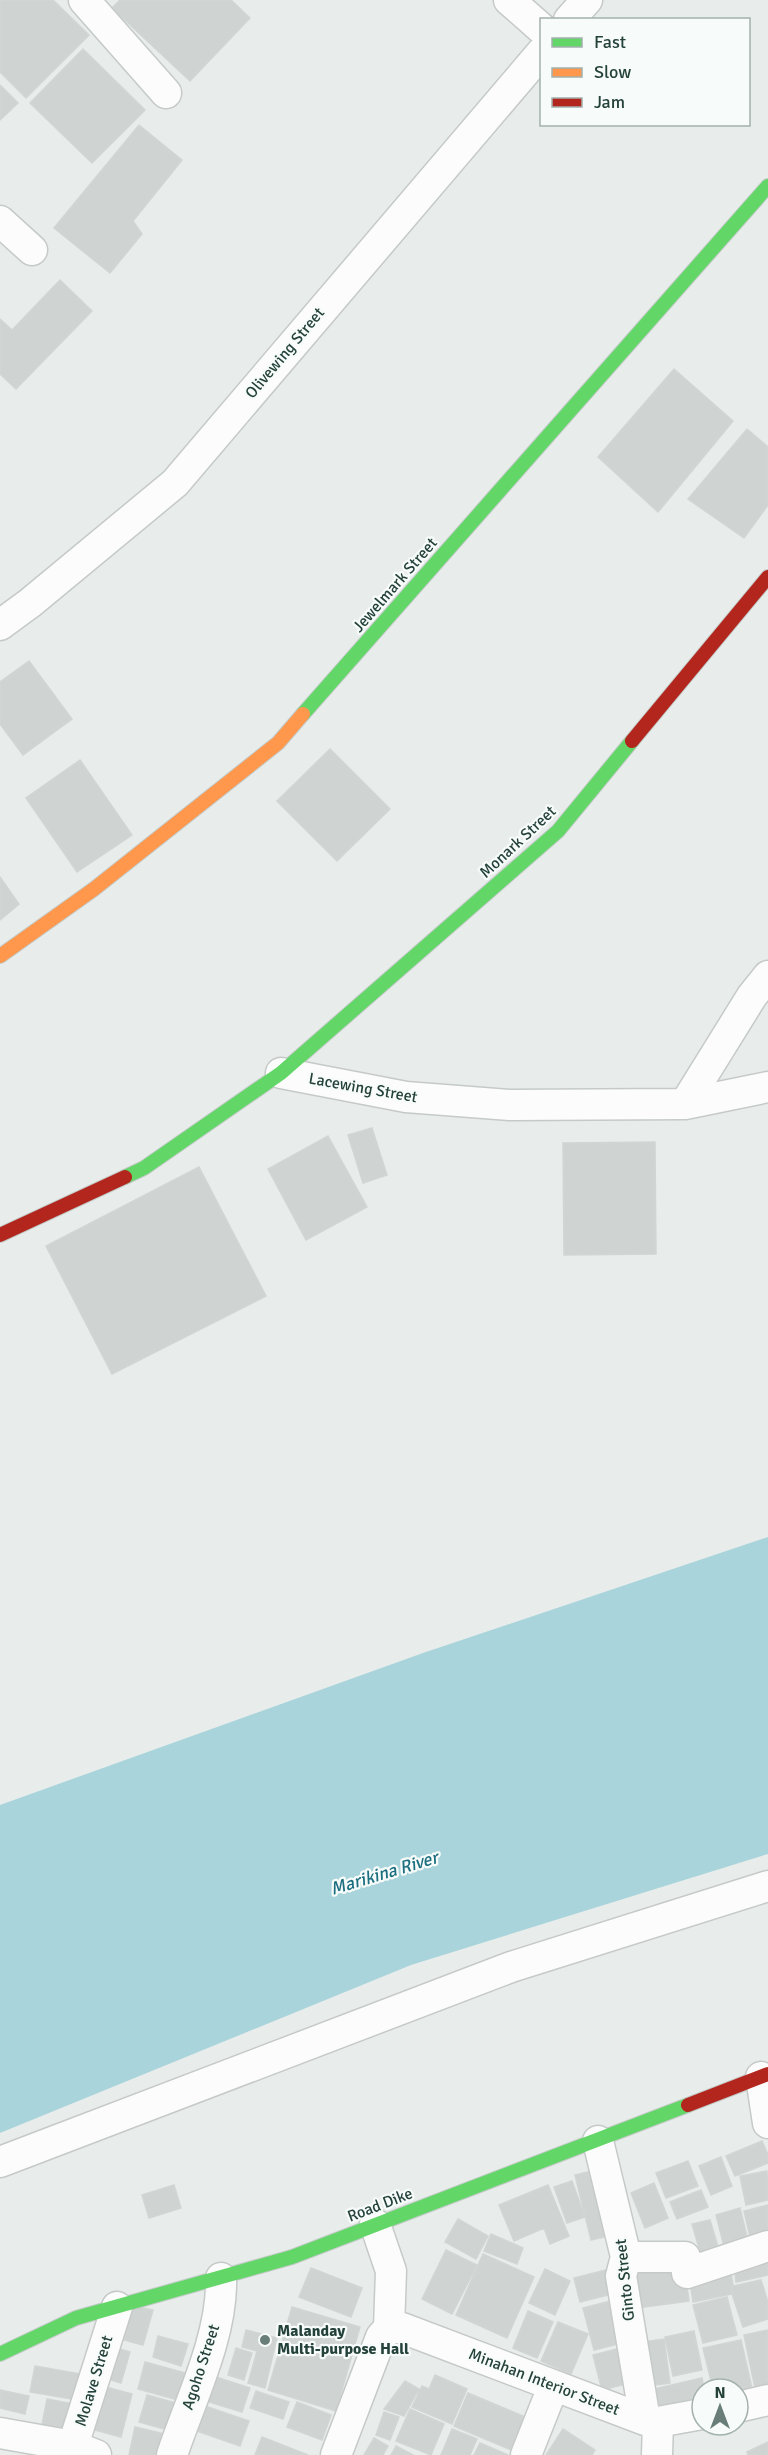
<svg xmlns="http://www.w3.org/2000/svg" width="768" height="2455" viewBox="0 0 768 2455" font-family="Signika,sans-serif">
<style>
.water{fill:#a9d4db}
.building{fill:#cfd4d2;stroke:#d1d6d4;stroke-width:1.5}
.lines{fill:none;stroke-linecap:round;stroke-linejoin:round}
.street-casing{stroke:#c5cac8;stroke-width:33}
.fast-casing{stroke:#c3cbc8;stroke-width:16}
.slow-casing{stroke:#c3cbc8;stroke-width:16}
.jam-casing{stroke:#c3cbc8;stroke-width:16}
.street{stroke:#fcfcfc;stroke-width:30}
.fast{stroke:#63d668;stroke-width:14}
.slow{stroke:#ff974d;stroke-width:14}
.jam{stroke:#b3261e;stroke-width:14}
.poi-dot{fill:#697e78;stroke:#f7fbf9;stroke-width:2}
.labels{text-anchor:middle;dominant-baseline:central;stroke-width:4.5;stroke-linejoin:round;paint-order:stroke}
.street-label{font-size:16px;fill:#24423a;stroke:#f7fbf9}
.poi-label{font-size:16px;font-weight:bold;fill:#24423a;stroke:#f7fbf9;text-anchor:start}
.water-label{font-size:18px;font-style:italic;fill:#1c6f80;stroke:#f7fbf9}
</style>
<rect width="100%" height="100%" fill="#e8edeb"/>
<path class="water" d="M768,1537V1854L411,1965L0,2133V1805L423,1653Z"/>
<path class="building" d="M0,0H53L89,35L26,98L0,72Z
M120,0H231L250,18L190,81L112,8Z
M83,49L145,110L92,163L30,103Z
M0,85L18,103L0,120Z
M139,125L182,160L133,221L142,234L110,273L54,228Z
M60,280L92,311L16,389L0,374V319L12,330Z
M674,369L733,421L658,512L598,457Z
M747,429L768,447V505L744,538L688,499Z
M29,661L72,719L23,755L0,724V682Z
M330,749L390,809L337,861L277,801Z
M80,760L132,835L77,872L26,798Z
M0,877L19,904L0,920Z
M372,1128L387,1175L363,1183L348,1135Z
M328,1136L367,1207L306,1240L268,1169Z
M655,1142L656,1254L564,1255L563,1143Z
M199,1167L266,1296L112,1374L46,1246Z
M762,2141L768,2155V2163L735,2176L726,2156Z
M721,2157L732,2186L711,2195L699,2166Z
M688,2161L698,2186L666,2198L656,2173Z
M600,2169L617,2234L591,2240L575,2175Z
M767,2171L768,2200L746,2205L740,2176Z
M572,2181L585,2217L567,2223L554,2187Z
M654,2183L668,2218L645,2228L631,2193Z
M174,2185L181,2208L149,2218L142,2195Z
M548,2185L569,2236L550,2244L544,2228L514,2241L499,2205Z
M701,2190L708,2207L677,2219L670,2202Z
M768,2205V2233L750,2237L744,2211Z
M740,2208L750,2249L726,2254L716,2215Z
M458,2219L488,2236L476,2259L445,2242Z
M710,2220L721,2257L703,2262L692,2224Z
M491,2234L523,2248L517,2264L484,2251Z
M446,2250L477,2265L452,2314L422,2299Z
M483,2254L534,2277L507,2338L456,2315Z
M767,2262L768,2275L736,2282L735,2273Z
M684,2266L689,2301L630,2309L625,2274Z
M311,2268L362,2288L351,2317L299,2297Z
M545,2269L570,2281L555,2315L529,2303Z
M606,2270L612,2294L580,2302L574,2278Z
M731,2274L733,2285L731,2294L693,2302L691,2288Z
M761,2280L768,2302V2319L743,2327L732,2294L733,2286Z
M727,2297L737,2335L703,2343L693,2305Z
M611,2301L622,2343L594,2350L583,2308Z
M133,2306L153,2310L143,2345L124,2340Z
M292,2307L360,2327L336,2411L268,2390Z
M528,2311L553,2322L537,2358L513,2348Z
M558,2322L588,2334L571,2374L541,2361Z
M246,2330L277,2338L265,2388L248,2383L257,2351L242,2347Z
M768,2330V2385L755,2388L744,2335Z
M694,2331L702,2370L673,2376L665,2337Z
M158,2336L188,2344L181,2366L153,2357Z
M664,2339L670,2383L641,2387L635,2343Z
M741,2340L752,2388L738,2391V2389H713L703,2348Z
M113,2347L130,2352L121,2383L105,2378Z
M625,2347L633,2382L602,2390L593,2355Z
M236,2348L252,2353L244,2380L228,2375Z
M145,2362L189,2374L182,2401L138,2389Z
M35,2366L81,2374L77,2400L30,2392Z
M435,2375L467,2389L452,2424L412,2407L422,2386L429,2389Z
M213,2376L250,2388L242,2412L206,2401Z
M702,2378L704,2389H702V2400L659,2410L654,2389Z
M405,2381L419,2389L404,2416L384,2409Z
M102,2386L132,2394L121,2437L91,2429Z
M0,2390L29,2396L25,2414L0,2408Z
M256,2391L289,2402L283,2419L250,2408Z
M468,2393L530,2419L516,2452L454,2426Z
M147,2395L176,2403L168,2430L139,2422Z
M47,2399L74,2404L68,2435L41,2430Z
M297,2402L331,2415L322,2440L287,2427Z
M205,2406L249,2421L240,2446L197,2431Z
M410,2409L444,2424L431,2455L396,2441Z
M384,2412L399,2417L390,2440L376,2435Z
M135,2427L165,2434L160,2455H129Z
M452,2429L477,2439L470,2455H441Z
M563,2429L595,2450L592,2455H546Z
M262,2437L308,2455H255Z
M374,2438L388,2446L383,2455H364Z
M768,2442V2455H748L747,2452Z
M480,2443L508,2455H474Z
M396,2446L413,2455H391Z"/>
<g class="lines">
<g class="street-casing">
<path id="street" d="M84,0L166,93
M509,0L542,29
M569,20L587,0
M0,221L32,250
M0,625L30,603L175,483L542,52
M281,1073L406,1097L510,1105L685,1104L768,1087
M685,1104L752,996L768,976
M761,2077L768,2123
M598,2141L626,2257L621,2276L645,2420
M0,2162L511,1967L768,1886
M626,2257H685L687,2273L768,2246
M389,2328H402L645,2420L658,2422L702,2414
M738,2407L768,2400
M0,2433L73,2446L96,2455
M70,2455L117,2307
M172,2455C190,2401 223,2335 221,2278
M336,2455L381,2337L389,2328L391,2271L375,2224
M526,2455L553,2387
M657,2455L658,2422"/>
</g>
<g class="fast-casing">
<path id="fast" d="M303,714L768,186
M125,1177L144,1168L281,1073L558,831L632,741
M0,2354L76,2318L292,2257L688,2105"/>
</g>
<g class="slow-casing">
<path id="slow" d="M0,956L94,889L278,743L303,714"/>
</g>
<g class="jam-casing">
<path id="jam" d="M632,741L768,577
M0,1235L125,1177
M688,2105L768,2074"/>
</g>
<use href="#street" class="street"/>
<use href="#fast" class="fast"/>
<use href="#slow" class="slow"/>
<use href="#jam" class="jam"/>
</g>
<circle class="poi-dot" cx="265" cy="2340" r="6"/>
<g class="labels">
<g class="street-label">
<text transform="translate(285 353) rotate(-50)">Olivewing Street</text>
<text transform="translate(395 585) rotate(-49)">Jewelmark Street</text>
<text transform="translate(518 842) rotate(-43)">Monark Street</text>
<text transform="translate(363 1088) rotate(10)">Lacewing Street</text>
<text transform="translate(380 2205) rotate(-21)">Road Dike</text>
<text transform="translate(625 2280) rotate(-96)">Ginto Street</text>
<text transform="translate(201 2367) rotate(-72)">Agoho Street</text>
<text transform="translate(94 2381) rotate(-73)">Molave Street</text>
<text transform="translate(544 2382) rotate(21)">Minahan Interior Street</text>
</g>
<g class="poi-label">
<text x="277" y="2331">Malanday<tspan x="277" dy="18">Multi-purpose Hall</tspan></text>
</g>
<g class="water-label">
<text transform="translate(384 1873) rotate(-17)">Marikina River</text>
</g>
</g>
<rect x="540" y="18" width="210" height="108" fill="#f7fbf9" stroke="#a3b1ad" stroke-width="1.5"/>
<rect x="552" y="38" width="30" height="9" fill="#63d668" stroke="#a3b1ad" stroke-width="1.5"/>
<text x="594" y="48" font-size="18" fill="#24423a">Fast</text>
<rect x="552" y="68" width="30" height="9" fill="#ff974d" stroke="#a3b1ad" stroke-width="1.5"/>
<text x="594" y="78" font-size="18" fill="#24423a">Slow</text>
<rect x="552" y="98" width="30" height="9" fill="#b3261e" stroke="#a3b1ad" stroke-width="1.5"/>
<text x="594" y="108" font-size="18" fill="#24423a">Jam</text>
<g transform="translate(720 2407)"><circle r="28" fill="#f7fbf9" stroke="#a3b1ad" stroke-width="1.5"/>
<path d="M0-4.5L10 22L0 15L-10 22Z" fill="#697e78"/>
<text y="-9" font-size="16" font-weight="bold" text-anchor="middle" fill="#24423a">N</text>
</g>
</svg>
